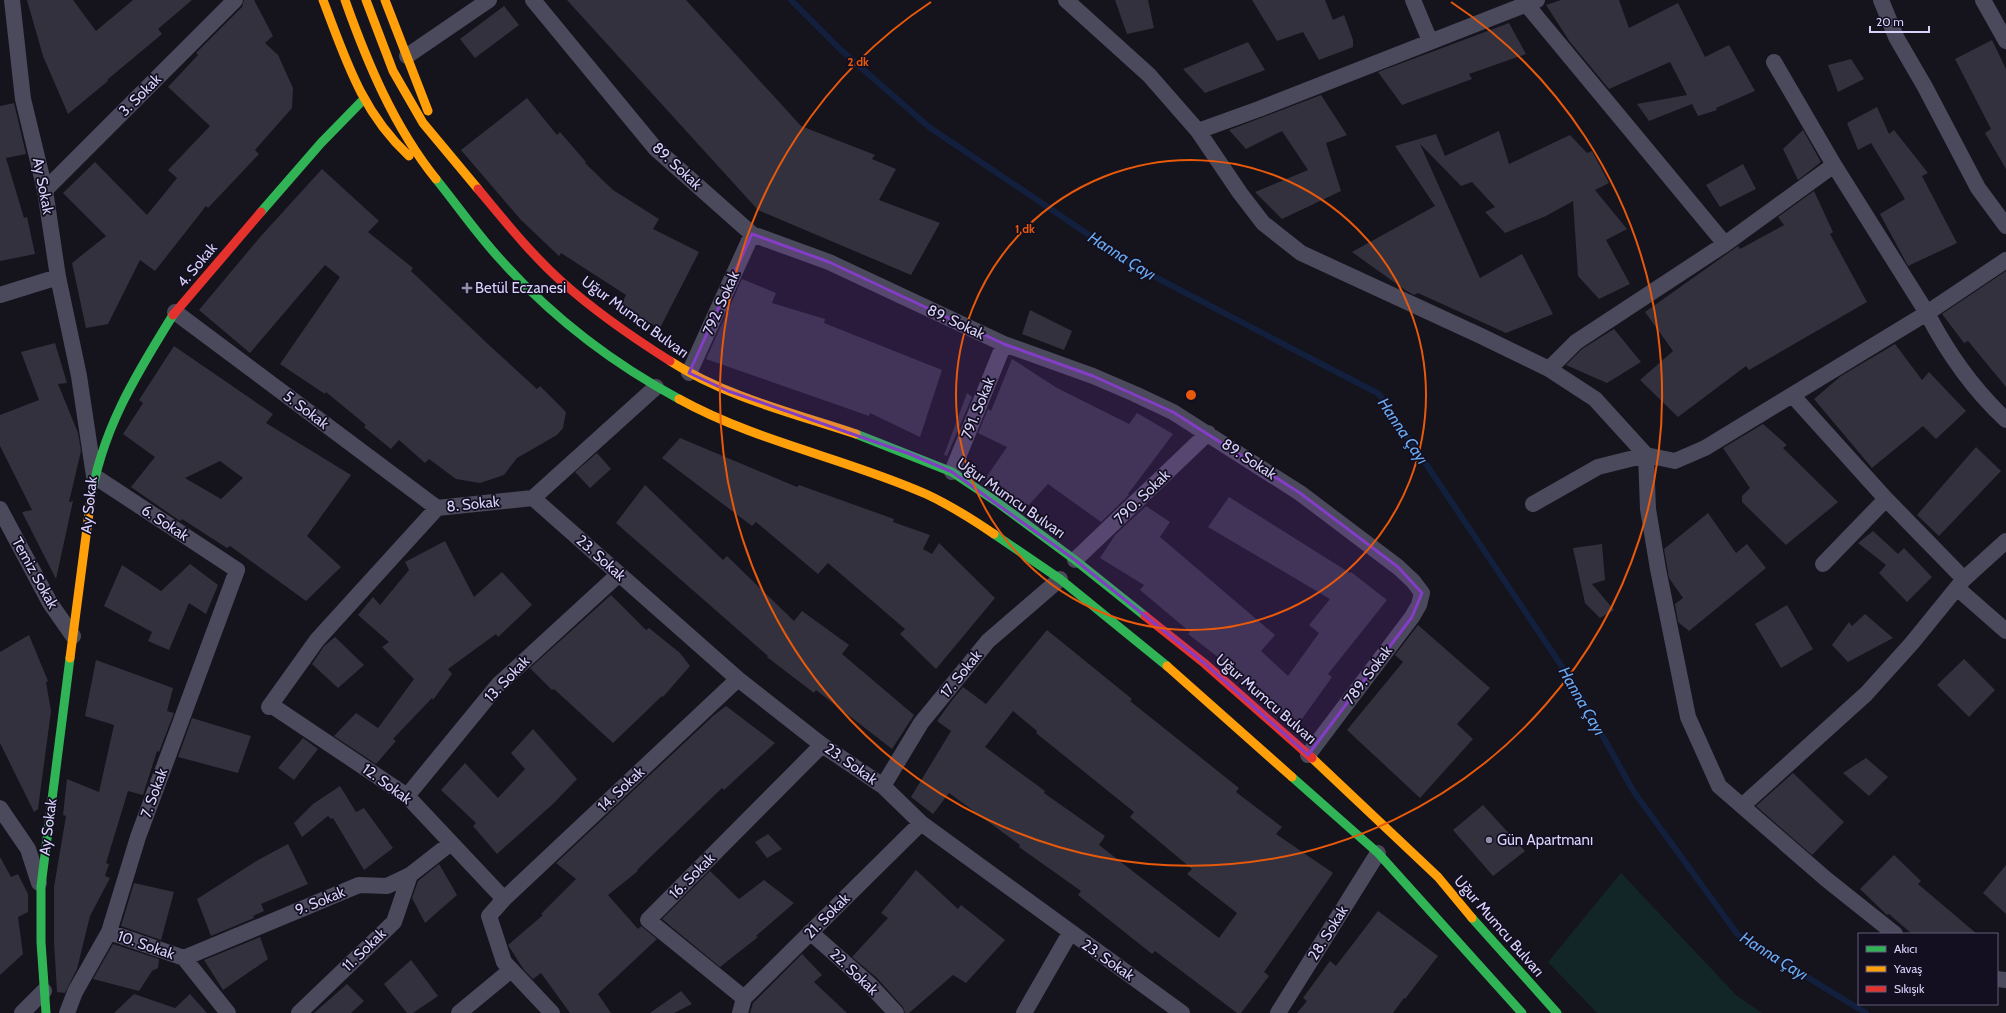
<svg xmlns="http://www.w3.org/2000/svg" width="2006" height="1013" viewBox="0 0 2006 1013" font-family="Cabin,sans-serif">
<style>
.green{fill:#132627}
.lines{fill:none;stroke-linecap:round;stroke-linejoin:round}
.stream{stroke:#12203e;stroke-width:6}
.building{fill:#33313e;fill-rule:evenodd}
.street{stroke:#4b495c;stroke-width:16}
.fast{stroke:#30b455;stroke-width:9}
.slow{stroke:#ff9f0a;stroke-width:9}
.jam{stroke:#e5322d;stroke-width:9}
.marked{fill:#843dc5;fill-opacity:0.2;stroke:#843dc5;stroke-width:3;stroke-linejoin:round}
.ring{fill:none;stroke:#e8590c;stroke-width:2}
.poi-dot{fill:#948fad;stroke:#130f20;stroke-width:1.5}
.labels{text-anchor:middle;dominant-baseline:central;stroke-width:3.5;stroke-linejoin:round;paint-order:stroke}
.street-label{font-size:15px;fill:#d9d2fb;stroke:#130f20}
.poi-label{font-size:15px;fill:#d9d2fb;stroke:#130f20;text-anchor:start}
.water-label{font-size:16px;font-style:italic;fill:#6aabf1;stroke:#130f20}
.centre{fill:#e8590c;stroke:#130f20;stroke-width:2}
.ring-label{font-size:12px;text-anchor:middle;font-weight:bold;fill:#e8590c;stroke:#130f20;stroke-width:3.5;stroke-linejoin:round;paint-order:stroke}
</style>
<rect width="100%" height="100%" fill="#15131c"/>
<path class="green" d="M1621,873L1737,996L1762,1013H1597L1548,962Z"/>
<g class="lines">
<path class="stream" d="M791,0L841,50L929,127L1138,268L1379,394L1573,683L1634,792L1738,935L1866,1013"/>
</g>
<path class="building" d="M27,0H73L96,31L133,0H192L158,29L162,34L107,80L108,81L68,114L43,56Z
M244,0H254L273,36L265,43L278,55L293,88L292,108L255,150L259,154L208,208L206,206L155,271L140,260L108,324L86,328L72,263L106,236L63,193L95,162L147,215L177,178L168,170L210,126L168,87L198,55L196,53L242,7Z
M567,0H686L801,126L875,155L872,159L896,169L879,200L940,223L911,275L758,210Z
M1115,0H1148L1154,28L1127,34Z
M1252,0H1325L1333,20L1344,15L1353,40V47L1319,60L1303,32L1277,41Z
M1561,0H1619L1629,28L1678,3L1705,57L1729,45L1755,91L1716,108L1717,110L1698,116L1692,104L1649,121L1637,104L1687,95L1670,62L1609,89L1570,42L1546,5Z
M504,6L519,25L475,58L460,39Z
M1509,23L1526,54L1469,74L1472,79L1402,105L1378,72Z
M1992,40L2006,69V169L1985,133L1991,129L1955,59Z
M1248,42L1265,70L1205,93L1183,69Z
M1851,59L1864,79L1838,92L1828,65Z
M1321,95L1347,135L1326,143L1341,191L1282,219L1255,192L1308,170L1282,131L1246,149L1229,130Z
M527,98L557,135L560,132L586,162L585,163L613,190L659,219L653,229L699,252L660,328L620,308L626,295L561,253L559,256L521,220L461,150Z
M14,103L26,154L6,158L24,218L27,217L35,254L0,261V106Z
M1877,107L1889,134L1894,130L1928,173L1922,176L1957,243L1908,266L1880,214L1905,199L1871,143L1858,150L1847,123Z
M1803,130L1821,162L1798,180L1783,149Z
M1499,131L1509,164L1570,135L1587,153L1592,151L1609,183L1595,190L1627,229L1606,240L1630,284L1599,299L1578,276L1573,201L1546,216L1505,233L1485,212L1495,207L1472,182L1461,186L1420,144L1480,278L1522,254L1553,314L1506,333L1418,293L1414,295L1405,290L1352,252L1435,206L1395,146L1436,134L1445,156Z
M1743,164L1756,189L1720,207L1706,185Z
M322,169L379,221L368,232L413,268L411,271L490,346L537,389L540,386L566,412L563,428L557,435L517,458L504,475L480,483L456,479L429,459L425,463L399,440L391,449L364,427L366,425L326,392L325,394L280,364L340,277L325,265L250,353L199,310L261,236Z
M1814,191L1833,232L1830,234L1867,302L1749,370L1746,366L1678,417L1640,380L1673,351L1645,312L1738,246L1740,249L1784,225L1778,217Z
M2006,271V387L1968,341L1964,343L1942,314Z
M742,279L776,293L772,303L825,319L824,323L942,370L920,437L870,413L869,416L706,359Z
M1030,310L1072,331L1064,350L1022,334Z
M1614,329L1641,362L1607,383L1566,365L1582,349Z
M55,343L67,383L58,384L78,433L81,451L69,502L73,501L56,579L22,512L32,510L0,446V415L39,400L21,352Z
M1895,344L1922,380L1929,372L1966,411L1936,439L1923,426L1872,468L1814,399L1841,376Z
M174,346L273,414L266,423L351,475L307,536L341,567L306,601L230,546L227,548L182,519L180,521L131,487L155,457L123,434L143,403L139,400ZM220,461L243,478L221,499L185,478Z
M1012,359L1057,388L1129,424L1137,413L1173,434L1128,494L1129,495L1101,522L1048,484L1026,508L985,479L1007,447L978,433L988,409L991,411Z
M967,393L972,397L947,456L944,455Z
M1763,424L1787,445L1783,448L1838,502L1786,545L1742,502V496L1750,488L1723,448Z
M680,438L797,487L799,485L894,519L893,522L930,535L923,549L932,554L939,543L995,598L936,669L900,634L905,629L828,563L818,574L756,522L752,526L662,458Z
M1976,447L2001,471L1939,536L1917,515Z
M597,453L611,469L590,488L575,472Z
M645,485L723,560L727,556L794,621L802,611L849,645L842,654L914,715L892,749L816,690L814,693L767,657L768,656L616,523Z
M1229,497L1350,573L1351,572L1387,600L1328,674L1332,677L1297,726L1239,677L1241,675L1188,634L1190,632L1140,590L1144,585L1100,558L1115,535L1146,506L1170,522L1160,537L1275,635L1261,651L1288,676L1319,633L1309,625L1330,599L1208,527Z
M1708,513L1736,553L1747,544L1766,568L1689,631L1678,622L1675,604L1683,598L1669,578L1664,549Z
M1873,531L1898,554L1904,548L1932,577L1907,602L1879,573L1886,565L1858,543Z
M445,541L474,597L502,572L532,605L498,637L496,634L448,669L452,674L433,700L432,698L393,739L396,741L376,764L334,736L356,713L378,728L414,679L382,647L389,642L358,615L373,597L380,605L409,570L405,562Z
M1602,544L1605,580L1592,584L1614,610L1600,618L1585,603L1573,548Z
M190,564L218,585L206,614L189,603L169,650L148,641L152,632L104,606L122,565L161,591Z
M611,595L646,630L649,628L680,653L690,666L663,697L662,696L613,743L554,689L552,690L530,668Z
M1787,605L1813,649L1781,668L1755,624Z
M1865,614L1893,638L1848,662L1832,645L1849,622L1852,626Z
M1418,625L1490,688L1457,724L1473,739L1420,798L1347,730L1403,662L1395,655Z
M1047,630L1132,699L1130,701L1239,788L1236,792L1282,827L1276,834L1333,873L1264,972L1269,976L1241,1013H1237L1155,951L1152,954L1078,895L1081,891L1019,847L1020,845L949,793L933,814L911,797L951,731L937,721L953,699L963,687L986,704ZM1013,711L1037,731L1036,733L1134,812L1130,817L1192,869L1187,874L1237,913L1219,938L1099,845L1105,836L1044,793L1045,791L985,747Z
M29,635L48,681L46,682L51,711L38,809L34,812L0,743V652Z
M335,637L364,665L338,688L312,664L324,646Z
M1964,659L1995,690L1969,717L1937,685Z
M96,660L173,688L167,711L174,713L159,752L157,751L143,795L128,791L106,863L109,864L105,876L110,878L90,916L77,969L65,993L57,992L54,942V887L66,816L63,815L67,779L99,792L114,725L85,716Z
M726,706L775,743L724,790L722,788L637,870L638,871L608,895L638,929L641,926L657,939L598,994L611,1013H570L541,973L533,979L524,970L508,945L543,915L541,914L576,879L556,863L713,716Z
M192,718L251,736L238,773L178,757Z
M533,729L577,779L554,803L497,854L473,826L476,823L441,790L465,763L498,798L525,769L511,753Z
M303,738L318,749L294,780L278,768Z
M1866,758L1888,777L1869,796L1843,773Z
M1793,773L1844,822L1812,855L1756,806Z
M340,786L356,812L364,808L393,848L364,870L333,818L331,819L328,816L302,837L294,823L313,804Z
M1483,805L1525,851L1493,876L1453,830Z
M768,834L782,849L767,858L755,842Z
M288,844L308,884L261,904L264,911L253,916L254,918L211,936L197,899L258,860Z
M1894,855L1921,881L1918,884L1977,934H1912L1889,914L1887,915L1860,889Z
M0,857L11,877L18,874L28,894V912L18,917L23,954L0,975Z
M439,864L457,895L425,923L412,898L418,881Z
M2006,865V914L1983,893Z
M916,870L958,909L961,905L1005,940L966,983L953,975L909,1013H905L903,1007L876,977L852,957L888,918L881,913Z
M710,871L739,899L764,880L794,903L756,936L758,937L720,967L662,919Z
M134,883L174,892L161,940L121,926Z
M1378,911L1438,956L1405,999L1404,998L1393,1013H1297L1307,1001L1303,998L1330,961L1336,966Z
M260,937L268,959L223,990L204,960Z
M113,944L159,959L158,968L152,971L139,991L93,979Z
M802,954L822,975L814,982L847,1013H750L753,1003Z
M411,960L438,996L413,1013H407L384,984Z
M347,984L364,1001L351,1013H314Z
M681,991L692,1004L674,1013H650Z
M134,994L175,1008L190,994L207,1013H114Z"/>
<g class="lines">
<path class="street" d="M12,0L23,99L45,190L58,277L79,376L94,476L237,570L138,837L109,932L75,992L67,1013
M533,0L655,148L752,234L829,262L1004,344L1093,376L1135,394L1173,412L1300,493L1398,567L1413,581L1422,593L1419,605L1412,617L1308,755
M1066,0L1149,75L1198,131L1240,193L1263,223L1301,253L1481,336L1549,369L1595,399L1646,455L1648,509L1658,569L1688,717L1719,786L1826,879L1895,934
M1413,0L1430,41
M1881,0L1896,37L1925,87L1978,188L2006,226
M1983,0L2006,41
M1526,4L1725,244
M407,56L489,0
M1774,62L1834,165L1927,313C1947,352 1974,390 2006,420
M1198,131L1259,109L1537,0
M45,190L235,0
M0,295L58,277
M175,312L437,508
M1549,369L1576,342L1725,244L1834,165
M689,373L752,234
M1793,396L1886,499L1964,579
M952,472L1004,344
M533,498L738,679L822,745L883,786L921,823L1182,1013
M1533,504L1598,467L1646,455L1675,461L1705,448L1927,313L2006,260
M0,509L50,603L73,636
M1075,560L1208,433
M1823,564L1886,499
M1957,588L2006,631
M271,705L407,796L504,899
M269,707L317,640L437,508L533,498L656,387
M883,786L921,723L988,641L1060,579
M407,796L498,685L619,574
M1742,806L1866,694L1912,643L1964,579L2006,541
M0,808L28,849L39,883
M109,932L184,958L228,1013
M810,932L869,984L896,1013
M184,958L359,885L387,886L410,875L451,843
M1997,979L2006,980
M744,998L648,920L822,745
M22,1013L44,991
M299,1013L394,922L410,875
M459,1013L511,970
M552,1013L504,962L489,916L504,899L738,679
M740,1013L744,998L921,823
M1024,1013L1070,933
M1278,1013L1378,853"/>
<path class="fast" d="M436,179C457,205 477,234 500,259C551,316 612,363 679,399
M261,212L321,143L364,99
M856,434L952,472L997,502L1075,560L1145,616
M90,505C100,433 135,376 173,315
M994,534L1060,579L1167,666
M1292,777L1378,853L1522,1013
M1472,918L1557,1013
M46,1013L41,942V886L70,658"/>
<path class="slow" d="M323,0C346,60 361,111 409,156
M345,0C367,62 394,127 436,179
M366,0L393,71L423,123L478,189
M385,0L428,111
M670,361C726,397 793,413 856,434
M679,399C757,442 845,458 926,494C950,505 972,519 994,534
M70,658L90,505
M1167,666L1292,777
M1312,758L1438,877L1472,918"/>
<path class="jam" d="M478,189C504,220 530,253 560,280C593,310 632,337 670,361
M173,315L261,212
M1145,616L1204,663L1312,758"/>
</g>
<path class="marked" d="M752,234L829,262L1004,344L1093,376L1173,412L1300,493L1398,567L1422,593L1412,617L1308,755L1204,663L1075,560L952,472L910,454L728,391L689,373Z"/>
<g class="ring">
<circle cx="1191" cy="395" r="235"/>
<path d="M1451 2A471 471 0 1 1 931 2"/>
</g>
<g class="poi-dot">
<path d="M465 282h4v4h4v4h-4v4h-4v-4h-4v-4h4z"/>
<circle cx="1489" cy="840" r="4"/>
</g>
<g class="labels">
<g class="street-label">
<text transform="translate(140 95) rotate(-45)">3. Sokak</text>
<text transform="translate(677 166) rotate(43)">89. Sokak</text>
<text transform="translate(43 186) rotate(79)">Ay Sokak</text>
<text transform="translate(197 265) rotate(-50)">4. Sokak</text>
<text transform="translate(721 303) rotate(-66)">792. Sokak</text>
<text transform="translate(635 317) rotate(36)">Uğur Mumcu Bulvarı</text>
<text transform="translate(956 322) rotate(25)">89. Sokak</text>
<text transform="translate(978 408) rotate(-68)">791. Sokak</text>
<text transform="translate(306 410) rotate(37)">5. Sokak</text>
<text transform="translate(1249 459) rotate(33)">89. Sokak</text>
<text transform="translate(1142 497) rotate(-44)">790. Sokak</text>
<text transform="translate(1011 498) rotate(35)">Uğur Mumcu Bulvarı</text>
<text transform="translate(473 504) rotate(-6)">8. Sokak</text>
<text transform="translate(89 505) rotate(-84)">Ay Sokak</text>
<text transform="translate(165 523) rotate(33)">6. Sokak</text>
<text transform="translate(601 558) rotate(42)">23. Sokak</text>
<text transform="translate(35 573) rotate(61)">Temiz Sokak</text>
<text transform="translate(961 674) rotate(-51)">17. Sokak</text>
<text transform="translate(1368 675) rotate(-53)">789. Sokak</text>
<text transform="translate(507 679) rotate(-46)">13. Sokak</text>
<text transform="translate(1266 699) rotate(41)">Uğur Mumcu Bulvarı</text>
<text transform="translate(851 764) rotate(35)">23. Sokak</text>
<text transform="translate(387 784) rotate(36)">12. Sokak</text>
<text transform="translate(621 789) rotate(-43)">14. Sokak</text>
<text transform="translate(154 793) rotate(-70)">7. Sokak</text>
<text transform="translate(48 827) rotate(-83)">Ay Sokak</text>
<text transform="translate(692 876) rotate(-45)">16. Sokak</text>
<text transform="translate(320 901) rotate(-22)">9. Sokak</text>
<text transform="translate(827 916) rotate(-45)">21. Sokak</text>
<text transform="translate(1499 926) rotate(49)">Uğur Mumcu Bulvarı</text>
<text transform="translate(1328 933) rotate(-58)">28. Sokak</text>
<text transform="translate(146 945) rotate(19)">10. Sokak</text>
<text transform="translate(364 950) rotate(-44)">11. Sokak</text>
<text transform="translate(1108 960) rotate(35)">23. Sokak</text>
<text transform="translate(854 972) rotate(43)">22. Sokak</text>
</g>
<g class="poi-label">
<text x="475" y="288">Betül Eczanesi</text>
<text x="1497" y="840">Gün Apartmanı</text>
</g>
<g class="water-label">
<text transform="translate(1122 256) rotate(32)">Hanna Çayı</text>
<text transform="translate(1403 431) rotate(56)">Hanna Çayı</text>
<text transform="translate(1582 701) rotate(60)">Hanna Çayı</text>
<text transform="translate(1774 956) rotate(32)">Hanna Çayı</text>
</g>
</g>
<circle cx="1191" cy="395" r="6" class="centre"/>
<g class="ring-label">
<text x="858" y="66">2 dk</text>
<text x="1025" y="233">1 dk</text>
</g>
<rect x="1858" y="933" width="140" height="72" fill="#130f20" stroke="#625d78"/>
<rect x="1866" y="946" width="20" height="6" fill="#30b455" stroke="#625d78"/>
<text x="1894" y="953" font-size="12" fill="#d9d2fb">Akıcı</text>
<rect x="1866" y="966" width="20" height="6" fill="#ff9f0a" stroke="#625d78"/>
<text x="1894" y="973" font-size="12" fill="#d9d2fb">Yavaş</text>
<rect x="1866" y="986" width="20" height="6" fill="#e5322d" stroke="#625d78"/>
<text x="1894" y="993" font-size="12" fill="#d9d2fb">Sıkışık</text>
<path d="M1870 26v6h59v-6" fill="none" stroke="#d9d2fb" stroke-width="2"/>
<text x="1876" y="26" font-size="12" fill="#d9d2fb" stroke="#130f20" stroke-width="3" paint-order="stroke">20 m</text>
</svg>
